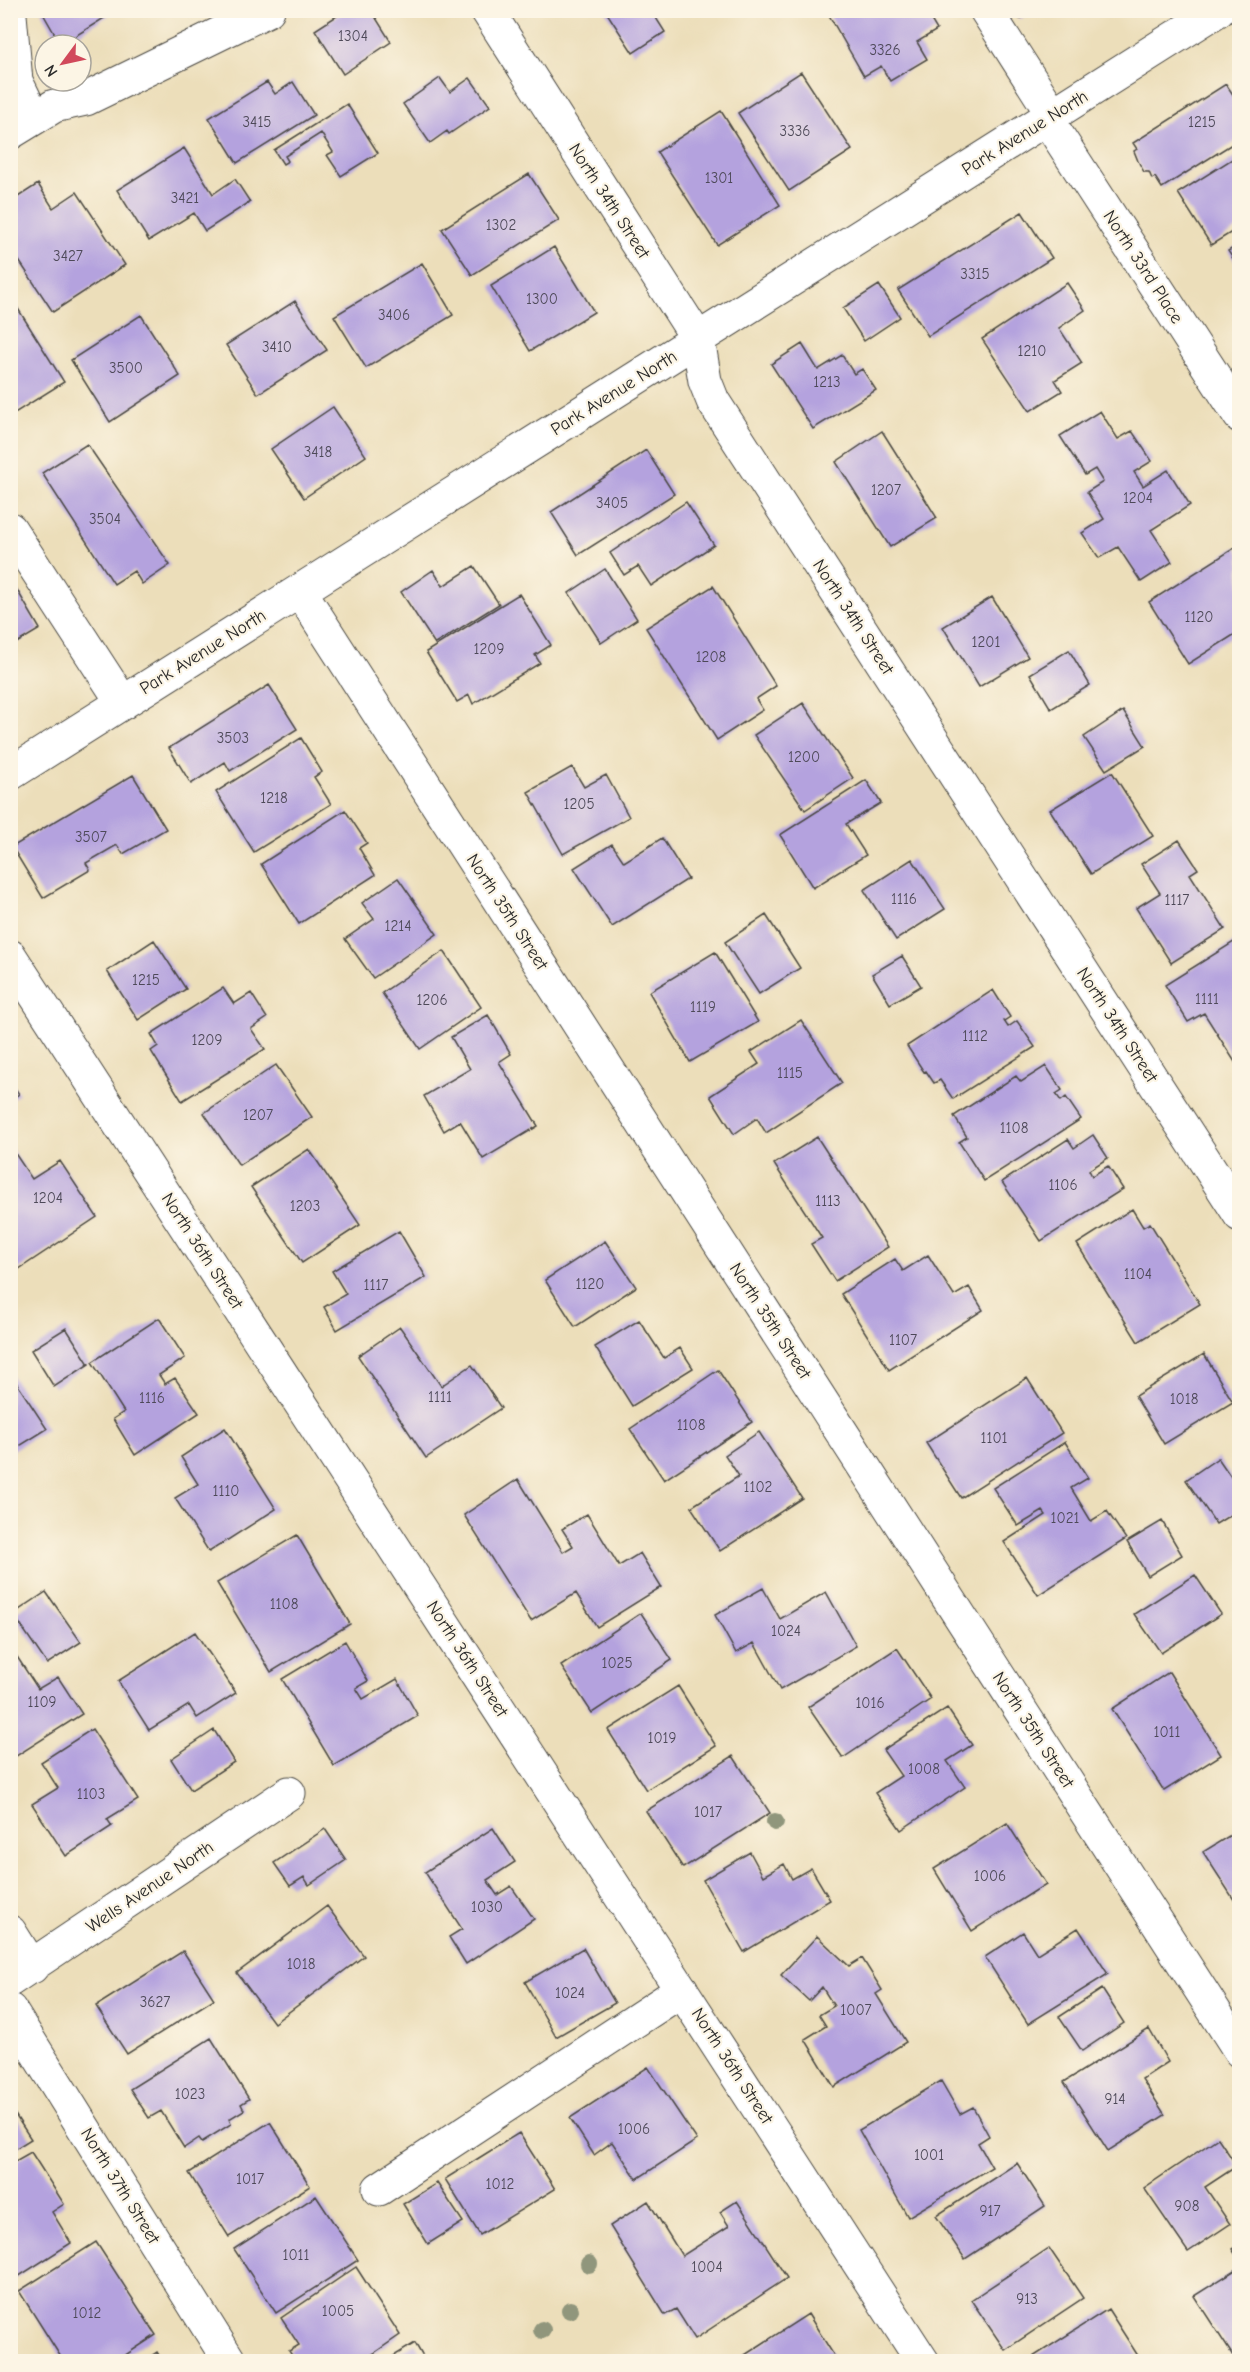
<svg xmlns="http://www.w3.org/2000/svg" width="1250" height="2372" viewBox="0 0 1250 2372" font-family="'Comic Neue',sans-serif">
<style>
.building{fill:#b4a2de}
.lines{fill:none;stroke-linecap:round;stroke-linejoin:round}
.minor-casing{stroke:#484640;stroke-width:35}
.minor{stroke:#fff;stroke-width:33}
.tree{fill:#90967c}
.labels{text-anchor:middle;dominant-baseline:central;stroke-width:4.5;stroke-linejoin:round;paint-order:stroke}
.number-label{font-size:15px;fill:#4d4958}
.street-label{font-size:18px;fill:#2b2b2b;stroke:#fcf5e5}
</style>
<rect width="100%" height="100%" fill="#fcf5e5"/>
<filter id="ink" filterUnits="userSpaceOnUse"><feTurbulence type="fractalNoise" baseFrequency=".0167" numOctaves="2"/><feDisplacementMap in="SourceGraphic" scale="12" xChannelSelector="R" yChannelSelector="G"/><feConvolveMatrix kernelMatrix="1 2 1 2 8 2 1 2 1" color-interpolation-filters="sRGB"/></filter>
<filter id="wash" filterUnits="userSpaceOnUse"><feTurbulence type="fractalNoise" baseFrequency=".008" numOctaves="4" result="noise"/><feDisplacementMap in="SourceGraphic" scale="24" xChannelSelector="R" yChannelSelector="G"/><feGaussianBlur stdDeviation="1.35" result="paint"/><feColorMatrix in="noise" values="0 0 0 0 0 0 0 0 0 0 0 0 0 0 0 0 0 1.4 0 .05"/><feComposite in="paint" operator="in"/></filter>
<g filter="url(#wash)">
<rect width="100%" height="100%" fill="#ecdeba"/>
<g id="blocks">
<path class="building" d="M41,10H106L109,15L61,45Z
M346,10H371L391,42L343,74L315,30Z
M605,10H651L665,32L633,53Z
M826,10H925L937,30L917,42L927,59L890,81L881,66L864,76Z
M1015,10H1034L1020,19Z
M801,72L852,150L789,191L738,113Z
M440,78L450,92L470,78L490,106L449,134L447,131L430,143L403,104Z
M267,82L275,94L293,82L314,115L237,163L209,118Z
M1226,84L1240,105V139L1162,188L1155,177L1152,179L1149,172H1144L1138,161L1134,151L1137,149L1133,143Z
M347,104L378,153L341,176L327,155L333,152L321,133L285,156L288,161L283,164L274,150Z
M721,111L780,205L717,245L657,152Z
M184,148L213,194L235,179L250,202L205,231L194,213L149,241L117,190Z
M1240,154V227L1211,245L1178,193Z
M529,174L559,220L472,275L442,229Z
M38,184L53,208L77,192L125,265L53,312L10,247V202Z
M1022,212L1052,258L928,336L898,290Z
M1240,244V269L1228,251Z
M554,247L594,312L530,351L491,286Z
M422,263L453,315L366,368L334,316Z
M1067,283L1085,310L1059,328L1082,363L1055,380L1062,391L1030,411L982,339Z
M879,285L900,317L864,341L843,308Z
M10,296L64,382L10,416Z
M295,301L327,350L258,394L226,345Z
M141,315L180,376L110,422L71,360Z
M802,344L818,370L842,355L854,374L862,369L876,390L813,429L771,364Z
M333,407L366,456L304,498L271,449Z
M1100,411L1118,439L1132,431L1152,461L1134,472L1143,486L1168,470L1190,505L1151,530L1172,562L1141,582L1118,547L1099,558L1082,533L1104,519L1087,492L1103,482L1095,469L1085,475L1060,436Z
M882,431L937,518L890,547L836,462Z
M87,444L170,565L142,584L134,571L114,584L42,473Z
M646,450L674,494L578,555L551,512Z
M686,502L714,545L651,586L638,566L624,575L610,553Z
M1236,547L1240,553V631L1188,664L1149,602Z
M474,566L499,604L435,644L401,592L433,570L443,586Z
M605,569L637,619L601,643L569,593Z
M13,583L40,629L10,647V584Z
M713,586L776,686L756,699L763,710L717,740L646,628Z
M519,594L551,645L535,655L540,663L473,704L469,695L457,702L426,652Z
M992,597L1028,657L979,687L943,627Z
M1069,650L1090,685L1051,709L1030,674Z
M269,685L297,729L230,771L225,762L191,784L169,748Z
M803,703L853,778L805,810L754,735Z
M1123,711L1145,746L1106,770L1084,737Z
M301,738L322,772L314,777L331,804L254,852L216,792Z
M572,767L584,787L606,775L629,817L563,854L528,792Z
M1112,772L1153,836L1091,874L1050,810Z
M133,775L166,829L123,854L117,845L86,863L90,870L43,898L12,847Z
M866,780L881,803L846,824L866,855L813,888L780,835Z
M345,810L367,843L359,848L375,875L299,924L261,864Z
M662,838L688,879L612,927L574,868L612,844L624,862Z
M1179,840L1198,869L1190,874L1225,929L1171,963L1136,908L1160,893L1141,864Z
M912,859L945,909L896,940L864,890Z
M398,878L437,934L373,978L345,939L374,919L362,903Z
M766,915L800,968L759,994L725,942Z
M1240,938V1070L1204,1013L1188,1022L1165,985Z
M154,940L186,989L138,1020L107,971Z
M444,951L481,1007L420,1049L382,993Z
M715,952L758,1022L690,1062L649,992Z
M902,956L921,986L890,1004L872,974Z
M223,988L234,1004L251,993L267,1018L251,1029L265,1049L182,1101L151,1051L158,1046L151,1034Z
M993,990L1010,1017L1004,1021L1008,1027L1017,1021L1035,1047L953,1099L940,1080L934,1083L926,1071L924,1072L907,1046Z
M488,1015L511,1054L499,1062L538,1126L483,1159L460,1121L444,1131L424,1096L470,1069L451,1037Z
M801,1020L842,1083L766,1133L757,1118L734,1134L710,1096L759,1064L751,1052Z
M276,1065L312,1117L239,1165L204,1113Z
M1046,1066L1062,1090L1056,1094L1061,1101L1066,1097L1081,1119L984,1181L959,1142L967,1137L954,1116L1016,1076L1021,1082Z
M10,1081L19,1094L10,1100Z
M1093,1135L1108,1158L1089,1170L1092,1176L1108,1166L1123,1189L1041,1241L1002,1182L1068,1139L1074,1148Z
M817,1137L888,1247L835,1281L811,1244L822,1238L774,1164Z
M10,1146L32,1179L60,1161L97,1217L16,1271L10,1263Z
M309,1149L360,1225L302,1263L251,1187Z
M1132,1209L1143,1227L1150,1223L1200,1304L1138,1342L1077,1244Z
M399,1231L426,1277L337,1330L324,1307L346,1294L332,1271Z
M605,1241L636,1287L575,1327L545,1280Z
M928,1255L954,1296L969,1287L983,1310L889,1370L841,1294L895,1259L903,1271Z
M159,1318L185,1358L159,1375L165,1384L175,1378L199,1413L135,1455L113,1419L124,1412L92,1362Z
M639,1320L664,1358L680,1348L693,1368L632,1406L595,1347Z
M400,1327L441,1386L472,1365L501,1408L426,1458L358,1356Z
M66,1328L89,1364L54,1387L31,1350Z
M1204,1354L1233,1402L1164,1444L1135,1396Z
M718,1370L752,1422L664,1480L630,1429Z
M10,1373L47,1429L10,1452Z
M1027,1378L1062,1433L961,1498L926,1443Z
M225,1428L276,1509L209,1552L175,1498L198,1484L181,1457Z
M759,1432L802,1498L720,1551L691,1507L739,1476L725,1455Z
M1065,1442L1088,1478L1071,1488L1091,1521L1107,1511L1126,1539L1038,1595L1004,1542L1046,1515L1043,1511L1018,1526L993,1488Z
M1218,1458L1240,1490V1509L1216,1524L1186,1480Z
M518,1479L563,1552L573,1546L562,1529L587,1514L619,1566L640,1553L661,1587L597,1627L576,1593L531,1621L464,1515Z
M1162,1521L1182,1555L1148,1576L1127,1542Z
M297,1535L350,1624L271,1672L217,1583Z
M1195,1575L1221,1614L1161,1653L1134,1614Z
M763,1588L780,1619L826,1592L856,1646L780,1690L754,1643L736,1653L715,1615Z
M46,1592L81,1642L47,1664L13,1614Z
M641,1613L672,1660L592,1713L561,1666Z
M195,1632L236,1693L197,1718L189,1705L149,1730L118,1681Z
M345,1641L368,1681L356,1688L363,1699L397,1679L418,1716L334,1766L282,1679Z
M10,1646L38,1689L58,1677L82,1714L10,1760Z
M897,1648L931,1699L843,1758L808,1707Z
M1169,1672L1221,1755L1164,1791L1112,1709Z
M678,1686L716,1746L646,1790L608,1730Z
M947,1708L972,1745L947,1761L965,1787L901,1830L875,1793L901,1776L883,1750Z
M92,1729L138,1800L107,1819L112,1826L66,1856L32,1804L58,1788L41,1762Z
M214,1730L234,1762L191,1790L171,1759Z
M733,1756L770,1813L683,1868L646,1811Z
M1007,1823L1046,1884L972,1931L934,1869Z
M493,1828L515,1862L487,1880L497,1895L511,1886L534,1919L466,1964L449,1937L462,1929L425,1872Z
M325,1829L346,1860L309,1885L304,1877L290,1886L274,1863Z
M1240,1829V1909L1203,1852Z
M750,1852L763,1876L784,1864L792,1879L811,1868L830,1900L744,1952L703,1880Z
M327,1906L364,1956L274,2023L237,1973Z
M1078,1928L1108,1974L1028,2024L985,1957L1023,1932L1037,1954Z
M817,1936L849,1966L862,1958L882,1990L876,1994L906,2042L834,2087L805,2039L826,2026L819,2015L834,2006L822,1987L809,2001L781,1975Z
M583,1948L615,2003L556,2037L525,1982Z
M183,1951L214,1999L127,2054L96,2006Z
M1102,1989L1124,2023L1082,2051L1059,2017Z
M1149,2029L1168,2062L1142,2079L1165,2115L1108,2151L1064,2082Z
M211,2038L249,2099L241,2104L244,2110L229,2119L231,2124L202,2142L199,2138L184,2148L161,2111L149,2118L130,2089Z
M648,2067L697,2140L637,2179L612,2142L594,2155L570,2118Z
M941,2081L960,2114L973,2107L989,2136L978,2143L992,2167L908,2217L859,2130Z
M10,2107L31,2139L10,2152Z
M270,2122L310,2186L229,2237L189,2173Z
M519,2133L555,2189L480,2235L445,2179Z
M1218,2138L1237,2166L1205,2187L1230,2224L1188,2252L1144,2188Z
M31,2152L64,2204L52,2212L71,2243L13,2280L10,2276V2164Z
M1017,2163L1045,2206L965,2259L936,2216Z
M437,2183L463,2222L428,2244L403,2204Z
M316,2196L358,2260L276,2313L234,2249Z
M648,2201L682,2256L729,2226L720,2212L737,2201L787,2278L695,2339L676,2309L665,2315L610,2226Z
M96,2242L156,2335L115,2362H64L19,2291Z
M1240,2244V2261L1232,2249Z
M1049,2248L1083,2298L1005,2350L971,2300Z
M356,2267L400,2335L361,2362H296L289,2351L299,2345L281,2318Z
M1240,2267V2362H1237L1194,2296Z
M1108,2309L1142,2362H1025Z
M808,2314L838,2362H734Z
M415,2343L426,2362H384Z
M157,2352L163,2362H142Z"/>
</g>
</g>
<g filter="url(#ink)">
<use href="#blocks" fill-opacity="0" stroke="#484640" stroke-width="1.5"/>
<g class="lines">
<g class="minor-casing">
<path id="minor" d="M487,10L698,339L705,381L713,401L1240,1215
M986,10L1053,115
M10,15L16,81L34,118
M1047,119L1240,416
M10,133L54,106L86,99L268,10
M10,529L123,703
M300,591L1240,2051
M10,774L1218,10
M10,956L923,2362
M10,1932L32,1967
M10,1980L289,1793
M10,2010L230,2362
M379,2189L682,1990"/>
</g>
<use href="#minor" class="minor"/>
</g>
<g class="tree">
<circle cx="775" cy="1822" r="9"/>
<circle cx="589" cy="2264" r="9"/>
<circle cx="570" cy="2310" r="9"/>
<circle cx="542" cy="2330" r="9"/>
</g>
</g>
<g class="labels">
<g class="number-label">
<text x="353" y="36">1304</text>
<text x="885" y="50">3326</text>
<text x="257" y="122">3415</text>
<text x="1202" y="122">1215</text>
<text x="795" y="131">3336</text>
<text x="719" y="178">1301</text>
<text x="185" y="198">3421</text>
<text x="501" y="225">1302</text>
<text x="68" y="256">3427</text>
<text x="975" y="274">3315</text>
<text x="542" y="299">1300</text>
<text x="394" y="315">3406</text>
<text x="277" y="347">3410</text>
<text x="1032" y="351">1210</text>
<text x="126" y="368">3500</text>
<text x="827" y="382">1213</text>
<text x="318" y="452">3418</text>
<text x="886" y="490">1207</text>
<text x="1138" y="498">1204</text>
<text x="612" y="503">3405</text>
<text x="105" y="519">3504</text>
<text x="1199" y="617">1120</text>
<text x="986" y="642">1201</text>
<text x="489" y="649">1209</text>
<text x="711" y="657">1208</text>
<text x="233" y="738">3503</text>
<text x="804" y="757">1200</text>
<text x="274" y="798">1218</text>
<text x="579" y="804">1205</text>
<text x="91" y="837">3507</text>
<text x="904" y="899">1116</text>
<text x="1177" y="900">1117</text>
<text x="398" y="926">1214</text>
<text x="146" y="980">1215</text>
<text x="1207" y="999">1111</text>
<text x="432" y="1000">1206</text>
<text x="703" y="1007">1119</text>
<text x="975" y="1036">1112</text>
<text x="207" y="1040">1209</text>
<text x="790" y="1073">1115</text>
<text x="258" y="1115">1207</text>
<text x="1014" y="1128">1108</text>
<text x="1063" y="1185">1106</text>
<text x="48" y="1198">1204</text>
<text x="828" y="1201">1113</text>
<text x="305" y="1206">1203</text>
<text x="1138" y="1274">1104</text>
<text x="590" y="1284">1120</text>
<text x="376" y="1285">1117</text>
<text x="903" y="1340">1107</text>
<text x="440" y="1397">1111</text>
<text x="152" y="1398">1116</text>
<text x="1184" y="1399">1018</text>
<text x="691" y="1425">1108</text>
<text x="994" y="1438">1101</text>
<text x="758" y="1487">1102</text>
<text x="226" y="1491">1110</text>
<text x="1065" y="1518">1021</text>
<text x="284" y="1604">1108</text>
<text x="786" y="1631">1024</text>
<text x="617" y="1663">1025</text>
<text x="42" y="1702">1109</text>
<text x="870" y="1703">1016</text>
<text x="1167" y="1732">1011</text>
<text x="662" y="1738">1019</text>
<text x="924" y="1769">1008</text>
<text x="91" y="1794">1103</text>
<text x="708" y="1812">1017</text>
<text x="990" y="1876">1006</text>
<text x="487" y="1907">1030</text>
<text x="301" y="1964">1018</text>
<text x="570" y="1993">1024</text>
<text x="155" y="2002">3627</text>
<text x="856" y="2010">1007</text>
<text x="190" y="2094">1023</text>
<text x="1115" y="2099">914</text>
<text x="634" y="2129">1006</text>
<text x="929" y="2155">1001</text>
<text x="250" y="2179">1017</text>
<text x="500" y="2184">1012</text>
<text x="1187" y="2206">908</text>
<text x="990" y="2211">917</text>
<text x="296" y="2255">1011</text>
<text x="707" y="2267">1004</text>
<text x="1027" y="2299">913</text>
<text x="338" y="2311">1005</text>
<text x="87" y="2313">1012</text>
</g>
<g class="street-label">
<text transform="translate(1025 133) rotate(-32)">Park Avenue North</text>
<text transform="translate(609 201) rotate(57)">North 34th Street</text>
<text transform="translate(1143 267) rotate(57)">North 33rd Place</text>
<text transform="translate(614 393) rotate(-32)">Park Avenue North</text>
<text transform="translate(853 617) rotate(57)">North 34th Street</text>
<text transform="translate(203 652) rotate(-32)">Park Avenue North</text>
<text transform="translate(507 912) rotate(57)">North 35th Street</text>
<text transform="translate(1117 1025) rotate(57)">North 34th Street</text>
<text transform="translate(202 1251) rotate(57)">North 36th Street</text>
<text transform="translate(770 1321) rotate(57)">North 35th Street</text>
<text transform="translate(467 1659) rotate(57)">North 36th Street</text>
<text transform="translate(1033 1730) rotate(57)">North 35th Street</text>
<text transform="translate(150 1887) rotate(-34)">Wells Avenue North</text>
<text transform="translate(732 2066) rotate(57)">North 36th Street</text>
<text transform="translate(120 2186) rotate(58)">North 37th Street</text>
</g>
</g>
<rect width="1250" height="2372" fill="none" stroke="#fcf5e5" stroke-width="36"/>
<g transform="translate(63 63) rotate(237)"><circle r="28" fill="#fcf5e5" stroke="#a8a49b" stroke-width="1.5"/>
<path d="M0-4.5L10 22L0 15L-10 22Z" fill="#d1495b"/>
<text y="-9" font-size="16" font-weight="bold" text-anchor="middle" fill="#2b2b2b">N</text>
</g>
</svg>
